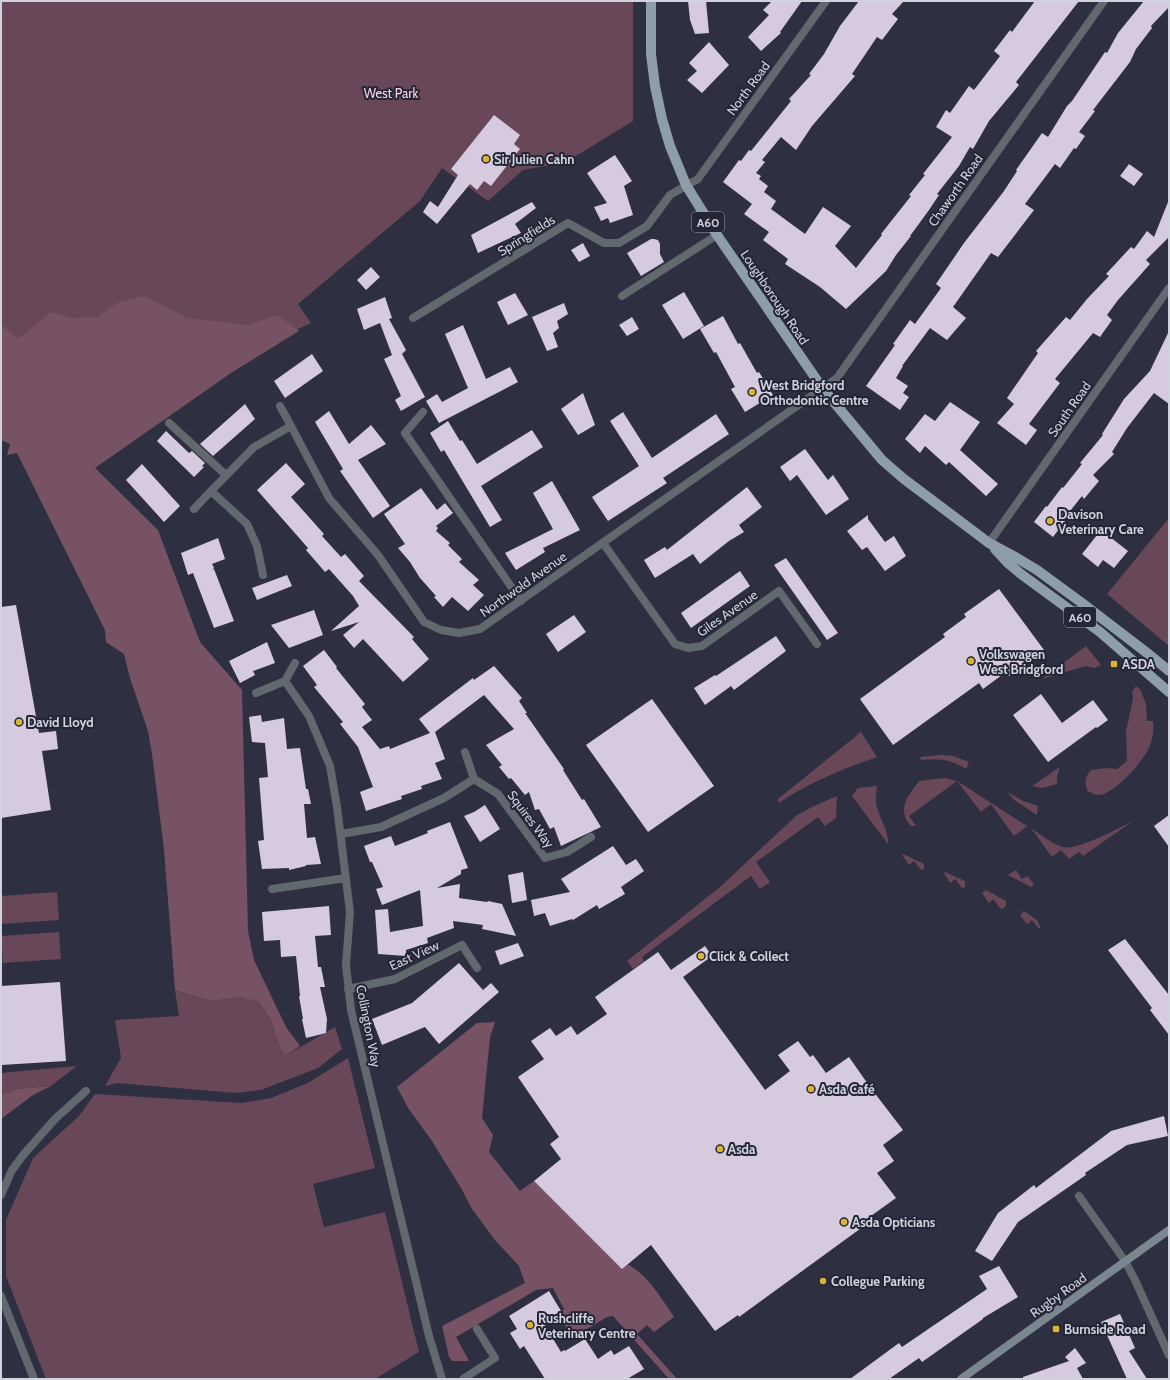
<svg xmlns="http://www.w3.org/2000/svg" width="1170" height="1380" viewBox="0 0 1170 1380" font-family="Cabin,sans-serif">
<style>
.green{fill:#684758}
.forest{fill:#775265}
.building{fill:#d6cade}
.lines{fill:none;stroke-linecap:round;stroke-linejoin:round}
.street{stroke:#61686e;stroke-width:8}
.secondary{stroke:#7a8690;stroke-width:8}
.primary{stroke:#8e9daa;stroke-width:10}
.poi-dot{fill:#d9b334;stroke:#242636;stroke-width:1.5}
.labels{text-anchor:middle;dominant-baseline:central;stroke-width:4;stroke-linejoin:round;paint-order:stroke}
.shield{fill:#242636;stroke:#9c9eab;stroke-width:1}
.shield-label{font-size:12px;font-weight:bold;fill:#d0d2dd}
.street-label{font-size:13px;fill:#d0d2dd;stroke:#242636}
.park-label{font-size:13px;fill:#f9d1e5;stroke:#242636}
.poi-label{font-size:13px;font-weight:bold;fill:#d0d2dd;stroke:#242636;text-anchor:start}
</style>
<rect width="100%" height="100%" fill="#2e3041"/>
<path class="green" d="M1,1H633V121L581,153L562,163L523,170L488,201L442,168L420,201L298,304L311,323L205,372L1,339Z
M1169,518V646L1107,594Z
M1086,646L1101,665L1095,668L1086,666L1042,679Z
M1136,686L1140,689L1146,704L1147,721H1153C1154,729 1153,737 1150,745C1145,760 1115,793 1100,795C1095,795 1092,793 1088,791C1084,783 1085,776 1091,770L1106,768L1117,769L1127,761L1126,731L1133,699L1132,692Z
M861,732L877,757C843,769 809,782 779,803L778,799Z
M941,755L953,756L969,762L966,769C951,759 938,758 921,760L920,757Z
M1060,767L1057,776V784L1042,788L1032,786Z
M945,778L957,781L1027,826L1014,836L991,804L981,812L957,781L909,816L916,826H911C896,809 908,796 919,781Z
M877,786C876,795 875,803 878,811C882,822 889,833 888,844L852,796L858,788Z
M1008,792L1023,801L1038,806L1037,815L1014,800Z
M837,796L836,818L825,826L818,817L756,862L770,882L760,889L751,876L642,957L644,961L633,969L627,961L720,887L797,815L814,806Z
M1133,821L1083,856L1079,852L1069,859L1061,850L1052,857L1031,828C1041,835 1052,844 1063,847C1077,851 1119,828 1133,821Z
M903,854L922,863L924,864V869L921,870L914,861L909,865L902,855Z
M1016,870L1022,879L1027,876L1034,884L1031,887L1008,875Z
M945,872L965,881V887L962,888L955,879L950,883L944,873Z
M986,890L1006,901V906L1002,909L1000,908L993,899L989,903L982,893Z
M57,892L59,920L1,924V896Z
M1024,911L1037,920L1041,928L1039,929L1032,920L1027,924L1020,915Z
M59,932L61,959L3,963L1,936Z
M175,990L212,1001L240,997L259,1002L270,1018L279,1045L285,1056L335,1027L342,1049L318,1068L261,1090L236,1093L117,1083L105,1086L121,1058L115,1020L179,1016Z
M348,1058L375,1168L313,1184L324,1227L385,1212L419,1352L375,1379H46L6,1276V1220L33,1158L79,1116L95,1094L242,1103L271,1098L308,1083Z
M77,1066L51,1086L17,1089L1,1095V1073Z"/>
<path class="forest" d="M145,296L187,318L248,325L278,315L299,331L231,373L95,468L158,530L200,642L242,690L248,931L254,960L286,1027L300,1046L285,1056L279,1045L270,1018L259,1002L240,997L212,1001L175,990L164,849L152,754L148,731L130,678L124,654L106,642L105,630L17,453L7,455L10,444L1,440V325L18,339L51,312L72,318L97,317L117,303Z
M495,1022L490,1037L482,1118L493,1135L489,1152L520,1191L534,1181L622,1268L627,1264C647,1274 662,1299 674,1317L654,1332L647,1325L637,1334L677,1379H669L613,1316L607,1317L572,1338L560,1316L564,1309L553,1288L536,1290L456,1337L469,1361H452L449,1357L442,1326L525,1283L519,1266L495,1240L472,1209L461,1188L432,1141L408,1108L397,1087L477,1023Z
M51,1086L33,1095L1,1119V1095L17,1089Z"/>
<path class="building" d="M688,1H706L709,33L695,34L690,20Z
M772,1H802L780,32L781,33L761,51L748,37L769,15L763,10Z
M859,1H904L892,14L898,19L882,40L877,37L852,74L855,76L812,126L796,150L781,137L762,160L765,162L756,173L761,176L759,179L768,186L764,192L776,201L771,209L805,234L823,207L851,226L835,246L856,268L882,235L881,234L911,196L909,195L925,175L923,174L952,137L936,127L946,110L950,113L969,86L974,90L1000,56L994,51L1010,30L1012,32L1035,1H1079L1016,82L1019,85L989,121L973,149L970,147L959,166L937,194L939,195L929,210L910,236H911L896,255L886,271L846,309L820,287L785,264L788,259L763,240L769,232L744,214L752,204L723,182L739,160L741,161L749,150L751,151L791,101L789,99L811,75L809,74L824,54L840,26Z
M1144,1H1169V7L1151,26L1152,28L1136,49L1130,62L1093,110L1095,111L1079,132L1085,136L1076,149L1074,148L1060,168L1055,164L1025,204L1034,210L998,257L991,253L953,307L966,318L947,340L930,328L902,366H903L896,378L908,386L903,393L909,397L900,410L866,386L895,345L893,344L910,320L915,324L941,288L936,284L964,243L1004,191L1017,171L1016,170L1042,133L1048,137L1067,106L1072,101L1105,52L1107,53L1118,33Z
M709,42L729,65L702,93L687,80L697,71L689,63Z
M494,115L520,135L514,144L520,149L491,186L484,181L477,190L470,184L437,224L423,212L430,201L438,207L458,175L451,169Z
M615,155L632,181L624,186L633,215L610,223L608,218L601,221L594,207L607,203L587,173Z
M1129,164L1143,174L1134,186L1120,176Z
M532,202L536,208L515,224L521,233L478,253L471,235Z
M1168,202H1169V237L1146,260L1150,264L1118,300L1107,315L1112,320L1100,337L1093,333L1055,379L1060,383L1029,424L1037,430L1026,445L997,423L1014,404L1007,398L1038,353L1036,351L1066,317L1070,320L1087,299L1109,276L1106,274L1131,247L1134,249L1147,231L1154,237Z
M651,239H654L658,240L660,244V254L664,262L641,276L627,253Z
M583,243L590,256L579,262L571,250Z
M371,267L380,277L366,290L357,280Z
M684,292L704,326L683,339L662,305Z
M515,293L528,315L508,325L497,302Z
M385,297L392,318L389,319L406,350L402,354L425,397L401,411L395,400L401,396L384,359L392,355L380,323L364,330L357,309Z
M564,303L568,314L557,321L559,328L553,333L558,347L547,351L532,317Z
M723,316L738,344L740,343L757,373L759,372L773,395L745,412L731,389L735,387L716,352L714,353L700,329Z
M632,317L639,329L627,336L619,325Z
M463,325L486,379L510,367L518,382L439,423L426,401L437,394L442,402L468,388L445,334Z
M1169,331V404L1154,393L1127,428L1112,452L1114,454L1093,475L1099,481L1084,499L1082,496L1063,520L1065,521L1053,537L1034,522L1046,506L1047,507L1062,487L1063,488L1082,464L1080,463L1103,435L1102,434L1124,399L1150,371Z
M312,354L323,371L285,398L274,381Z
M583,393L595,425L578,435L561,409Z
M950,402L980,422L960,450L998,484L986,496L949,462L946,465L925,446L920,453L905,439L925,414L935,421Z
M245,404L255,419L213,456L200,444Z
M329,411L349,444L371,425L386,444L358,460L390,506L373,518L340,471L343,469L315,422Z
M623,412L652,458L716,414L729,434L663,478L667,483L608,521L592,497L639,466L610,421Z
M448,421L460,441L462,440L477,464L532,430L543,447L481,486L502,520L490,527L444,450L441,452L430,433Z
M166,431L189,453L192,451L205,463L202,466L204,467L194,477L157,441Z
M805,449L828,480L833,475L849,499L826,515L797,475L790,481L780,467Z
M286,463L305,484L291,497L324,534L322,536L341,557L345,554L364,576L359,581L414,637L412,639L429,659L403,682L363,639L354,648L343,635L359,622L331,631L359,606L353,596L329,569L325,572L306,550L308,548L257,490Z
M142,464L180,506L164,522L126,480Z
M552,481L580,530L543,548L545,552L516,570L505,553L553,529L533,493Z
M747,487L762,507L739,525L744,532L729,541L700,564L693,554L655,578L644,560L665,547L667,550Z
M421,488L437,510L445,503L453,513L436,526L438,528L436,531L450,543L448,545L462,559L459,562L479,580L473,585L484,595L468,611L452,597L443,607L434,597L436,596L420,578L410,562L398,548L405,544L384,514Z
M868,515V519L885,542L894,536L906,556L885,571L867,547L862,550L847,531Z
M1101,530L1128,551L1114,568L1103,560L1098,567L1082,554Z
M218,538L225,559L212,564L214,568L212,570L214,569L234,621L214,628L193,573L188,575L181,553Z
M786,558L838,633L827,640L774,565Z
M740,571L750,586L691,628L681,613Z
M287,575L292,586L257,600L252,588Z
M999,589L1044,650L1009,676L1006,672L983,689L979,683L893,745L860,699L945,637L943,634L966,617L964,614Z
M16,605L39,733L56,731L58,749L42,751L51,810L1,818V607Z
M314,610L323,635L289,648L271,625Z
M574,615L586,632L558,652L546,634Z
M776,636L786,651L734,690L731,686L705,705L694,688L715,675L716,676Z
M267,642L275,663L253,671L255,675L240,683L229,661Z
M324,650L337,667L336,668L365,704L362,707L372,720L362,727L380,749L389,746L390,749L430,733L419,719L473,678L474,680L494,666L522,698L519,701L527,713H525L564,769L563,770L582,800L584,799L601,827L561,846L554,827L550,829L539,809L535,810L529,792L525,795L511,778L509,779L499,767L502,765L486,745L514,729L484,695L435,732L445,759L435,763L442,779L421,786L422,789L401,796L402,799L366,811L360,792L373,787L358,747L340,724L343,722L314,687L317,685L303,666Z
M1041,694L1062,723L1093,700L1108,720L1097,728L1096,727L1048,762L1013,715Z
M652,699L714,786L648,832L586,745Z
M261,715L262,722L284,718L287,749L300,748L306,789H308L311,804H304L307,838L315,837L321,864L306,865V866L289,870V868L262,869L258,841L264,840L259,778L268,777L265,743L252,742L249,717Z
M485,805L500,829L480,842L464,816L474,812Z
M1169,815V847L1154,826Z
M450,822L468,868L461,870V874L437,888L460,884L459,898L487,902L488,901L502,904L516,936L482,929L483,925L453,921L454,928L427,938L428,943L406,950V956L378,954L375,910L388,909L390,932L423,926L420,890L382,905L376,889L383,887L372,862H370L364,846L391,836L395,846L428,833L427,831Z
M613,846L626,865L636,859L644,871L621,887L625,894L599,909L597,905L573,920L572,919L550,926L545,913L534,916L531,900L570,892L561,879Z
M523,872L527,900L512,903L508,875Z
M329,906L331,935L315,936L318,967H321L325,987H320L327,1019L326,1033L306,1038L302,1019H303L299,996H300L296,956L281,957L280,940L264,941L262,912Z
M1125,939L1169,995V1035L1150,1010L1152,1008L1108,950Z
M518,943L524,956L500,965L495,951Z
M705,946L712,956L683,977L765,1090L790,1071L778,1055L798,1041L810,1057L813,1055L826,1073L849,1057L870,1087L903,1130L883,1145L894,1161L877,1173L896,1198L861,1223L864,1226L739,1317L738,1315L715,1331L651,1245L622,1269L534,1181L561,1159L550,1144L559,1137L518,1077L544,1059L531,1041L550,1028L556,1036L571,1026L577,1035L607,1014L595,997L658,952L671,970Z
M459,963L483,990L491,983L499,992L439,1044L425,1027L382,1045L372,1019L412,1003Z
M60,982L66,1061L1,1065V986Z
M1164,1116L1168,1136L1127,1145L1085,1173L1086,1175L1018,1222L992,1261L975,1251L998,1213L1034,1185L1036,1188L1111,1131Z
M999,1266L1018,1297L983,1318V1319L922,1362L919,1358L889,1379H850L899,1343L902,1347L987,1289L979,1276Z
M549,1291L561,1311L543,1322L561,1352L564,1350L565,1351L585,1339L598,1359L611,1350L614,1355L629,1346L644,1369L627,1379H545L524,1346L520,1349L510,1333L517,1329L509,1316Z
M1120,1314L1135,1348L1129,1351L1147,1379H1127L1101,1322Z
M1075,1348L1086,1363L1077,1368L1083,1379H1023V1377L1069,1361L1065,1357Z"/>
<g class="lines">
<path class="street" d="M622,296L717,235
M413,318L568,223L604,243H619L647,226L670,195L698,179L826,1
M280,406L291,426
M423,412L405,433L521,601
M169,423L226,475
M194,509L211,491
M603,543L675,644L688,648L702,646L779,591L817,644
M989,543L1169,288
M263,575L257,546L247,524L211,491L254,447L291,426L329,498L378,555L424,622L441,630L459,633L480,629L837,378L1104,1
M285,681L309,716L330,766L337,807L350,912L346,965L351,1010L429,1336L442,1379
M256,693L285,681L295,663
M465,752L474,779
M341,834L381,827L444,798L474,779L498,794L545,858L567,852L591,837
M272,889L346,878
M348,989L395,979L462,945L477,968
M1,1195L12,1170L24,1154L55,1119L86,1091
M1079,1196L1125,1261L1135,1280L1169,1355
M1,1296L34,1379
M463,1379L495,1358L477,1329"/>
<path class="secondary" d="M961,1379L1169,1230"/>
<path class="primary" d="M651,1V54L655,86L662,119L670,146L686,185L717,235L823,389L882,460L904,479L989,543L1017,558L1037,570L1082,603L1151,656L1169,671
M995,549L1009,564L1021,574L1100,632L1169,692"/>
</g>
<g class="poi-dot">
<circle cx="486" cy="159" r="4"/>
<circle cx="752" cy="392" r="4"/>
<circle cx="1050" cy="521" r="4"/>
<circle cx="971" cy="661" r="4"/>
<rect x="1110" y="660" width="8" height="8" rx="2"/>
<circle cx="19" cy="722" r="4"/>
<circle cx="701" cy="956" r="4"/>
<circle cx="811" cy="1089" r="4"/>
<circle cx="720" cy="1149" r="4"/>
<circle cx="844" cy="1222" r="4"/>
<circle cx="823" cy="1281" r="4"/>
<circle cx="530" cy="1325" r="4"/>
<rect x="1052" y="1325" width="8" height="8" rx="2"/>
</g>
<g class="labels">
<g class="shield">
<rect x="692" y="212" width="32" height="20" rx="3"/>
<rect x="1064" y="607" width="32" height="20" rx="3"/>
</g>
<g class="shield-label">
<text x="708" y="222">A60</text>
<text x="1080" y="617">A60</text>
</g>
<g class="street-label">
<text transform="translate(748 88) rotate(-54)">North Road</text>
<text transform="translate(955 190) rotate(-55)">Chaworth Road</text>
<text transform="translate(526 235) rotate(-32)">Springfields</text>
<text transform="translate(775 297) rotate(56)">Loughborough Road</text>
<text transform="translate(1069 409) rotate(-55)">South Road</text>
<text transform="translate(523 584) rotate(-35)">Northwold Avenue</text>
<text transform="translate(727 613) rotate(-35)">Giles Avenue</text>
<text transform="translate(531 819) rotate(53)">Squires Way</text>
<text transform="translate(414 955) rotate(-25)">East View</text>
<text transform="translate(369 1026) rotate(79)">Collington Way</text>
<text transform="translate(1058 1295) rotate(-36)">Rugby Road</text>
</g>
<g class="park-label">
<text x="391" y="93">West Park</text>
</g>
<g class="poi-label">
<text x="494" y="159">Sir Julien Cahn</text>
<text x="760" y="385">West Bridgford<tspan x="760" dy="15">Orthodontic Centre</tspan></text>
<text x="1058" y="514">Davison<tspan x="1058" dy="15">Veterinary Care</tspan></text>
<text x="979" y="654">Volkswagen<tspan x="979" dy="15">West Bridgford</tspan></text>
<text x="1122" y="664">ASDA</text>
<text x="27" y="722">David Lloyd</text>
<text x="709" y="956">Click &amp; Collect</text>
<text x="819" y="1089">Asda Café</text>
<text x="728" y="1149">Asda</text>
<text x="852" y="1222">Asda Opticians</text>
<text x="831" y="1281">Collegue Parking</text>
<text x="538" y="1318">Rushcliffe<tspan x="538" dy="15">Veterinary Centre</tspan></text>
<text x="1064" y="1329">Burnside Road</text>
</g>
</g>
<rect width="1170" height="1380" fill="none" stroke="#d0d2dd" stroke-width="4"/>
</svg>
